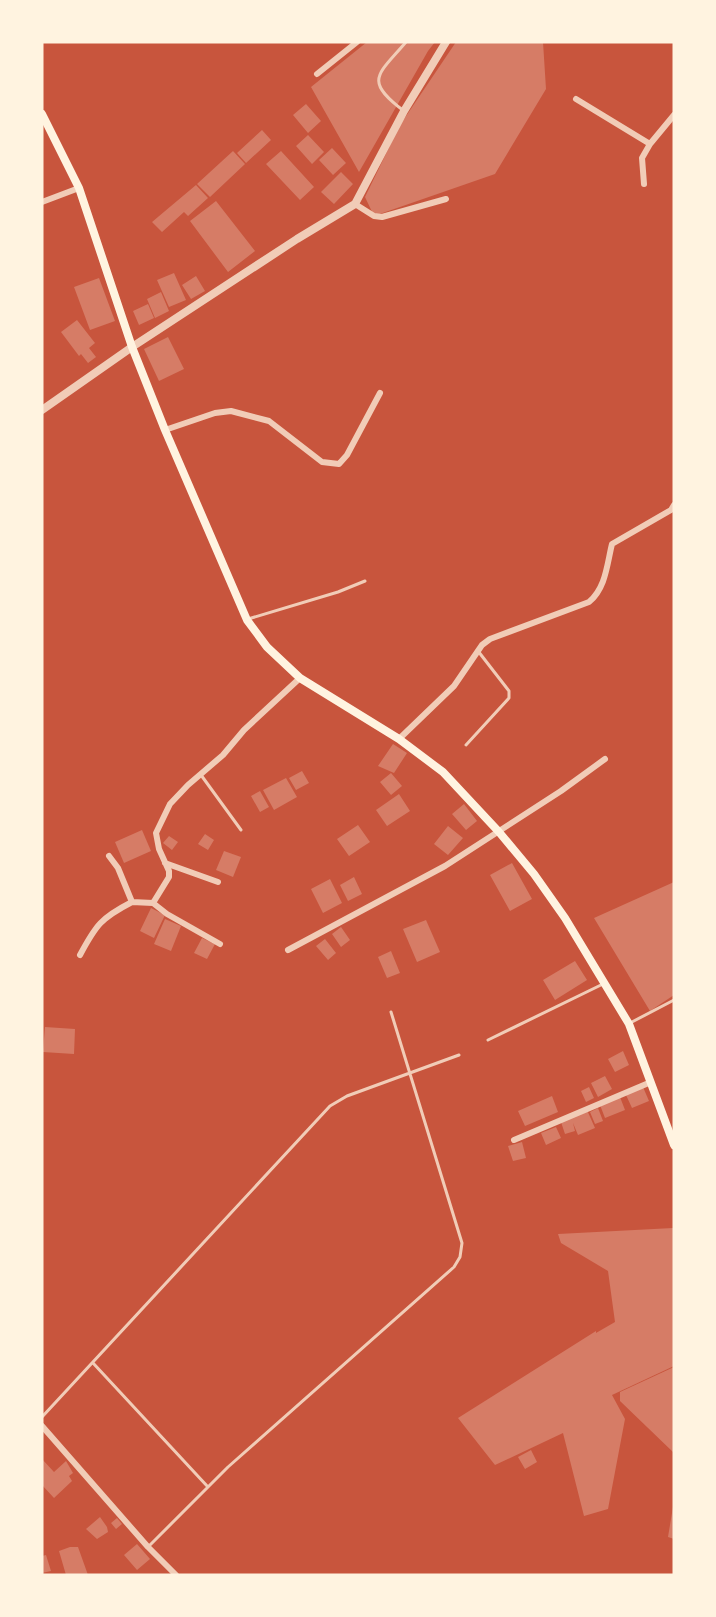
<svg xmlns="http://www.w3.org/2000/svg" width="716" height="1617" viewBox="0 0 716 1617" font-family="Commissioner,sans-serif">
<style>
.building{fill:#d67c66}
.lines{fill:none;stroke-linecap:round;stroke-linejoin:round}
.service{stroke:#f1ccb7;stroke-width:3}
.minor{stroke:#f1ccb7;stroke-width:6}
.tertiary{stroke:#f1ccb7;stroke-width:8}
.secondary{stroke:#fff3e0;stroke-width:8}
</style>
<rect width="100%" height="100%" fill="#c8553d"/>
<path class="building" d="M367,42H435L428,51L359,172L311,87Z
M456,42H543L546,89L495,174L374,216L365,197L400,125Z
M306,104L321,121L308,133L293,115Z
M262,130L271,140L246,163L237,153Z
M308,135L324,152L312,164L296,146Z
M332,148L346,163L333,175L319,160Z
M233,151L245,164L210,197L197,184Z
M281,151L314,187L300,200L266,164Z
M341,172L353,184L334,204L321,192Z
M196,185L208,198L188,216L184,212L162,232L152,222Z
M216,201L255,251L228,272L190,221Z
M174,273L186,300L169,307L157,280Z
M196,276L205,291L191,299L182,285Z
M99,278L115,321L90,330L74,287Z
M161,292L169,311L155,318L147,299Z
M148,304L154,318L139,325L133,311Z
M77,320L95,343L89,348L96,357L88,363L81,354L79,356L61,332Z
M168,337L184,369L159,381L144,349Z
M393,744L407,753L394,773L378,766Z
M302,771L309,783L296,790L289,778Z
M391,773L402,786L391,795L380,782Z
M286,778L297,797L274,810L263,790Z
M260,791L269,807L260,812L251,796Z
M399,794L410,811L387,826L376,810Z
M464,804L477,821L466,830L452,814Z
M358,825L370,842L349,856L337,839Z
M448,826L463,838L448,855L434,844Z
M142,830L151,851L124,863L115,842Z
M205,834L214,840L208,850L198,844Z
M169,836L178,842L172,850L163,843Z
M224,851L241,857L233,877L216,870Z
M512,863L532,899L510,911L490,875Z
M354,877L362,894L348,901L340,885Z
M330,879L342,903L323,913L311,889Z
M674,882V995L650,1011L594,918Z
M151,908L165,915L154,938L140,931Z
M165,919L181,926L171,951L154,944Z
M426,920L440,952L417,962L403,929Z
M341,927L350,940L341,947L332,934Z
M202,938L215,944L207,959L194,953Z
M325,939L336,953L328,960L316,946Z
M391,951L400,973L387,978L378,957Z
M575,961L587,980L555,1000L543,980Z
M45,1027L75,1029L74,1054L43,1052Z
M623,1051L629,1065L615,1072L608,1059Z
M605,1076L612,1089L598,1097L591,1083Z
M589,1087L594,1098L586,1102L581,1091Z
M643,1087L649,1101L632,1108L626,1095Z
M552,1096L558,1112L525,1126L518,1111Z
M620,1097L625,1110L605,1118L600,1105Z
M598,1108L603,1121L595,1124L590,1112Z
M587,1110L595,1128L578,1135L573,1123L575,1131L565,1134L561,1122Z
M556,1127L561,1138L546,1145L541,1133Z
M522,1142L526,1158L513,1161L508,1146Z
M673,1228L674,1366L612,1395L625,1419L608,1509L584,1516L563,1433L495,1465L458,1418L596,1331V1333L615,1322L608,1271L561,1243L558,1234Z
M674,1367V1453L620,1401V1392Z
M531,1450L537,1462L525,1469L518,1457Z
M42,1459L54,1472L66,1461L73,1473L69,1476L72,1481L54,1498L42,1485Z
M673,1507H674V1539L668,1537Z
M100,1517L107,1527L108,1532L97,1539L86,1529Z
M117,1518L122,1524L116,1529L111,1523Z
M137,1544L150,1559L137,1570L124,1555Z
M70,1547H78L88,1575H66L59,1551Z
M46,1555L51,1571L42,1573V1556Z"/>
<g class="lines">
<path class="service" d="M404,111C363,80 378,75 406,42
M248,619L338,592L365,581
M466,745L509,698V691L478,651
M201,775L241,830
M630,1023L674,1000
M488,1040L603,984
M93,1363L208,1487
M42,1417L330,1106L347,1096L459,1055
M149,1546L228,1467L454,1267L460,1257L462,1243L391,1012"/>
<path class="minor" d="M317,74L357,42
M576,99L650,144
M644,184L642,158L650,144L674,115
M42,202L79,188
M355,204L374,216L382,217L446,199
M165,430L215,413L231,411L269,421L322,462L339,464L347,455L380,393
M399,739L454,686L482,645L490,639L589,602C606,588 607,564 612,544L671,510L674,505
M165,863L218,882
M132,902L153,903L167,914L220,944
M153,903L169,877V871L159,849L156,833L170,804L188,785L223,755L244,730L300,678
M288,950L445,866L561,791L605,759
M80,955C96,925 101,918 132,902L118,868L109,856
M514,1140L651,1082
M42,1426L148,1547L176,1575"/>
<path class="tertiary" d="M42,410L132,347L297,239L355,204L404,111L446,42"/>
<path class="secondary" d="M42,114L79,188L132,347L165,430L247,620L267,647L300,678L399,739L443,772L499,832L534,874L565,918L629,1024L674,1145"/>
</g>
<rect width="716" height="1617" fill="none" stroke="#fff3e0" stroke-width="87"/>
</svg>
